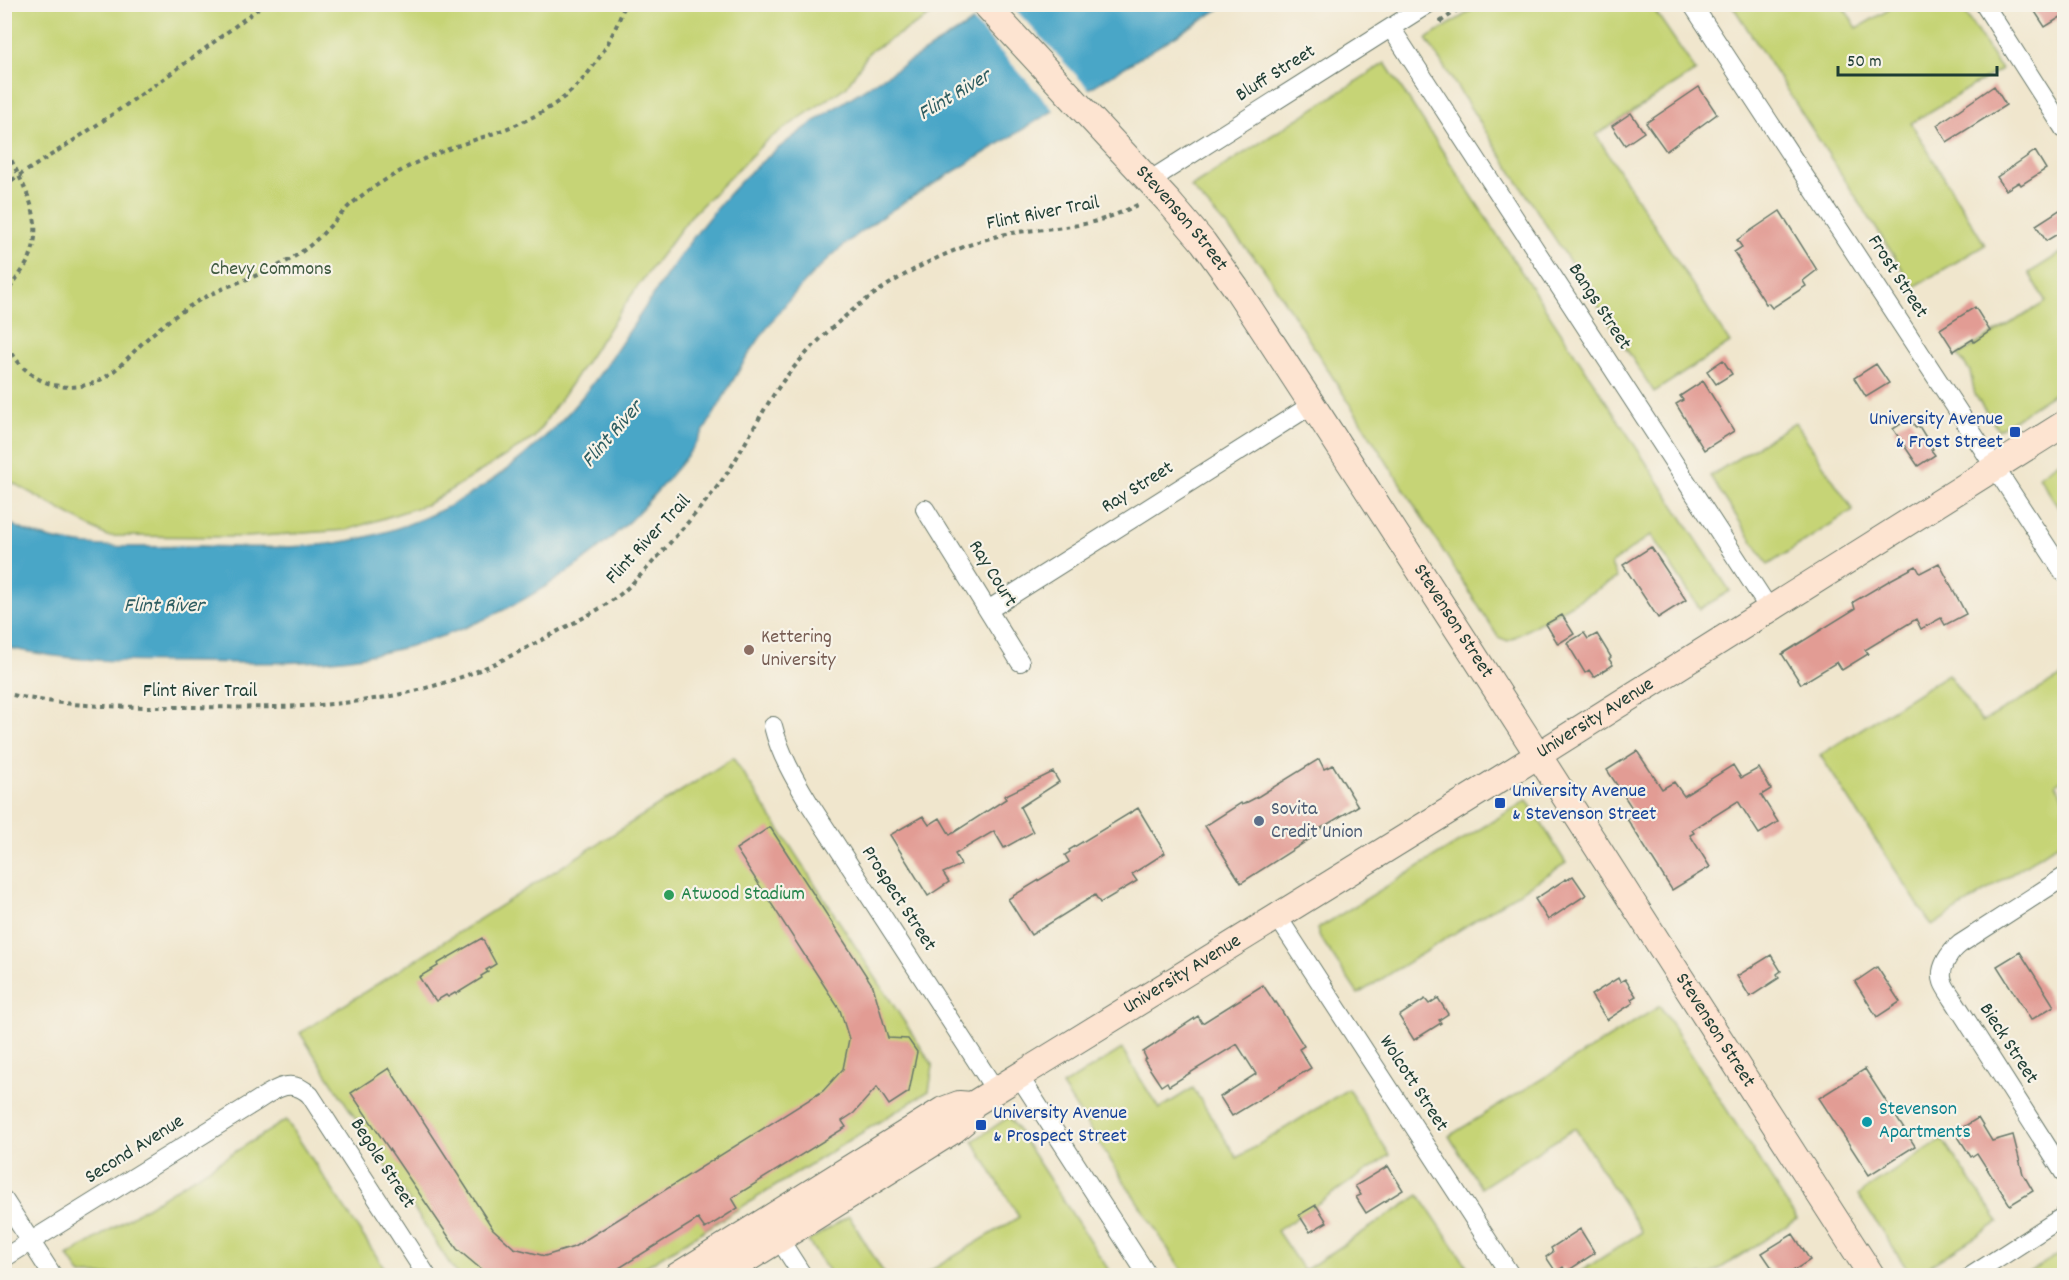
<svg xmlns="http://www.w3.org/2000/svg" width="2069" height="1280" viewBox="0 0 2069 1280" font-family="Dekko,sans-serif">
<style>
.green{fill:#c6d476;stroke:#728855;stroke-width:1.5}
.water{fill:#49a6c7;stroke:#34727e;stroke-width:1.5}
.pier{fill:#f0e6cd}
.building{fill:#e29c94}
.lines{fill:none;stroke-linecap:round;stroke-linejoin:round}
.street-casing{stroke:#68786a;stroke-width:20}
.secondary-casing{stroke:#68786a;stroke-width:28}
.path{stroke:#68786a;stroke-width:4;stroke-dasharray:4.5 4.5;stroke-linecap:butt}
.street{stroke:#fff;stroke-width:18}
.secondary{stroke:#fde4d1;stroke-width:26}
.transit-dot{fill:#1a4fb4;stroke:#f7f3e8;stroke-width:2}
.education-dot{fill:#8d6e63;stroke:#f7f3e8;stroke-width:2}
.service-dot{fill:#5c6f8a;stroke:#f7f3e8;stroke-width:2}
.leisure-dot{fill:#2e9e5b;stroke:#f7f3e8;stroke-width:2}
.culture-dot{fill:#0f9aa8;stroke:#f7f3e8;stroke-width:2}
.labels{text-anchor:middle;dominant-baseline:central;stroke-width:4.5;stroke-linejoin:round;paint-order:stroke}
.street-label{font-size:20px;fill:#1f3d34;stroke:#f7f3e8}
.park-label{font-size:20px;fill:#405b41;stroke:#f7f3e8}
.transit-label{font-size:20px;fill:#164399;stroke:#f7f3e8;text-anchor:start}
.education-label{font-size:20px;fill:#785e54;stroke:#f7f3e8;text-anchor:start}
.service-label{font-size:20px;fill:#4e5e75;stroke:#f7f3e8;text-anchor:start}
.leisure-label{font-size:20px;fill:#27864d;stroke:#f7f3e8;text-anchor:start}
.culture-label{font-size:20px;fill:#0d838f;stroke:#f7f3e8;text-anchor:start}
.water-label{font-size:21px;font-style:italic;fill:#2c5c60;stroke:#f7f3e8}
</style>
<rect width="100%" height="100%" fill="#f7f3e8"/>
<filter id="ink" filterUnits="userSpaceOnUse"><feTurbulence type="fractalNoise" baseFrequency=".0167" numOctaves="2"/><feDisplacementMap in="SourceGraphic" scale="12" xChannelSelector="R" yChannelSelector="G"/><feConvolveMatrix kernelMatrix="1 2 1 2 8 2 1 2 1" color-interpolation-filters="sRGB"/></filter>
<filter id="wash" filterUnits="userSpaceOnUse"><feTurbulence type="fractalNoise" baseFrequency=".008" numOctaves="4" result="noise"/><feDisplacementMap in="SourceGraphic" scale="24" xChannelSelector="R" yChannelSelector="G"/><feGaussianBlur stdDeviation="1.35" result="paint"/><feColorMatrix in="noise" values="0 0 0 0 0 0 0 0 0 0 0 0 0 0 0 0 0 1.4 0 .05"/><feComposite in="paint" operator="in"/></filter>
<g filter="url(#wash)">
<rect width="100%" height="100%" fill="#f0e6cd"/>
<path class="green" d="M5,4H948V5L869,52L847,86L766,141L690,217L635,290L534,438L428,504L347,530L247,537L107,536L6,479L5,477Z
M1480,5H1651L1696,71L1596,135L1730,343L1654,392L1426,39Z
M1732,5H1842L1857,28L1897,5H1960L2001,69L1911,123L1985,245L1914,287Z
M1385,63L1730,591L1700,609L1651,535L1611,564L1617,578L1508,641L1498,637L1262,266L1191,187Z
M2064,251V387L1998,430L1975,395L1970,371L1958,355L2046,302L2029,273Z
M1795,422L1853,510L1768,565L1710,476Z
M2064,459V517L2039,476Z
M1948,674L1982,722L2064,675V778L2056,784L2064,799V840L1932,926L1820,755Z
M733,758L933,1066L929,1091L632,1275H457L300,1033Z
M1527,800L1566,863L1358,994L1320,937L1317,929Z
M1660,1006L1797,1219L1710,1275H1575L1642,1232L1575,1128L1481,1188L1449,1136Z
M1122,1049L1159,1109L1193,1088L1237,1158L1348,1089L1390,1155L1277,1231L1304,1271L1419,1195L1473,1275H1185L1062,1086Z
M1009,1117L1112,1275H923L1019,1217L973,1141Z
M286,1120L389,1275H81L68,1256Z
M1942,1139L1999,1222L1915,1275H1911L1858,1195Z
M849,1216L885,1275H831L808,1241Z
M2064,1251V1275H2024Z"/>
<path class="water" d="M1001,5H1226C1149,52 1071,100 994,147C940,181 883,211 835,253C802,282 773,317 749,354C729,385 713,419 692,449C682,463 670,476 659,489C587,575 475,638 364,656C308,665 251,663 195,662C131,662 67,662 5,647L4,520C57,554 139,546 201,546C243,547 286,549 329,544C444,529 541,459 607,364C651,301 689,233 744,178C783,140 831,110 877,81C918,56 959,30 1001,5Z"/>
<path class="pier" d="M995,4L1011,5L1091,91L1056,113L971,19Z"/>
<g id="blocks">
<path class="building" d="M2030,4H2064V15L2045,27Z
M1994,86L2006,105L1947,142L1937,125Z
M1699,87L1717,114L1666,151L1646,123Z
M1631,113L1644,132L1625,145L1612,126Z
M2035,151L2046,169L2021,185L2019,182L2006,190L1997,177Z
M2064,207V230L2046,241L2036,225Z
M1780,211L1817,270L1803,281L1806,286L1772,308L1768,303L1766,304L1739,262L1740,261L1734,252L1742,247L1737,240Z
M1975,307L1990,331L1974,342L1973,339L1954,351L1940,329Z
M1723,360L1732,374L1716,384L1707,371Z
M1876,364L1889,383L1866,397L1854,378Z
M1703,381L1734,431L1704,450L1676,404L1683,400L1680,396Z
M1910,418L1916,428L1919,426L1933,449L1931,450L1935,455L1918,466L1893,429Z
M1651,547L1686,600L1658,618L1623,565Z
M1939,563L1966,614L1945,625L1941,618L1921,629L1916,619L1865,650L1868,654L1842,670L1837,662L1801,684L1782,654L1855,609L1853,602L1892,579L1916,566L1920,573Z
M1562,615L1574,634L1558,644L1546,624Z
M1584,633L1588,639L1597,634L1611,657L1609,659L1613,665L1594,677L1589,670L1585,673L1567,643Z
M1637,751L1662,789L1674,782L1684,796L1733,765L1741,778L1759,768L1771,789L1761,795L1778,822L1759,834L1738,801L1692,830L1694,833L1690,835L1710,867L1672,890L1627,819L1636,814L1607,770Z
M1319,759L1324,769L1333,765L1358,806L1311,834L1313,837L1241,883L1205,826L1241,803L1242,805L1259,796Z
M1053,772L1059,782L1020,807L1033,832L1004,848L994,831L955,854L961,865L943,873L949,882L928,896L890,835L923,816L929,825L940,818L950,835L1006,799L1004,796Z
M1138,808L1165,853L1132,874L1137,881L1100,903L1095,895L1031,935L1008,899L1069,862L1065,855L1070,852L1069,850Z
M770,827L873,986L888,1038L908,1039L917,1052L909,1092L889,1105L877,1087L854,1113L842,1121L846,1127L732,1198L738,1208L705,1229L698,1219L608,1275H488L457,1249L351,1093L389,1068L493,1229L514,1248L545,1256L574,1247L823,1091L843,1069L849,1039L840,1010L736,849Z
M1573,876L1586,895L1548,920L1535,899L1566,879L1567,880Z
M482,938L496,964L486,970L488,972L481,976L482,978L456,994L455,993L448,997L446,995L436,1001L433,997H432L419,977L438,966L437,964Z
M2020,952L2054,1006L2031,1020L1997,966Z
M1771,955L1781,971L1777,974L1779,978L1750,997L1737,976Z
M1877,967L1900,1002L1877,1017L1855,982Z
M1618,978L1620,982L1625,979L1636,996L1631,999L1633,1003L1607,1020L1591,995Z
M1263,985L1275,1003L1276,1002L1304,1046L1299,1049L1311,1068L1232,1116L1220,1097L1256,1074L1237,1044L1169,1086L1167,1082L1161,1086L1144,1060L1146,1058L1143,1052L1198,1016L1202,1023L1204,1022Z
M1438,998L1448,1014L1439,1020L1441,1023L1414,1040L1399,1016L1425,999L1429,1004Z
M1865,1069L1915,1146L1869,1175L1819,1098Z
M1978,1118L1992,1141L2013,1135L2023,1174L2033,1191L2010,1205L1977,1153L1971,1157L1955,1132Z
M1388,1166L1403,1190L1366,1213L1356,1197L1361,1195L1355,1186Z
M1316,1205L1327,1222L1310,1232L1299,1215Z
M1580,1229L1595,1253L1566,1272L1563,1267L1556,1272L1546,1257L1553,1252L1551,1248Z
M1793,1234L1810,1260L1787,1275H1777L1762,1253Z"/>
</g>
</g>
<g filter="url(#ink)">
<use href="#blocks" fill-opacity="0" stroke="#68786a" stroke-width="1.5"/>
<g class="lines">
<g class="street-casing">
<path id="street" d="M1692,4L2064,573
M1984,4L2064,129
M1391,28L1770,610
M1149,181L1428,4
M925,509L1020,662
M988,610L1313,404
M773,726C780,754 794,778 809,803L996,1091
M2064,877L1960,944C1950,952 1938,968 1943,982C1945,988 1950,994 1953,999L2064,1173
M1277,916L1511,1276
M1019,1076L1148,1276
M4,1200L53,1276
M774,1231L803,1276
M4,1258L255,1102C274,1090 290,1076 310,1095L427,1276
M1971,1276L2064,1216"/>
</g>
<g class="secondary-casing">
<g id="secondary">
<path id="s1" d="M985,4L1168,201L1203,242L1236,288C1451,615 1659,946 1872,1276"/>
<path d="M677,1276L943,1110L959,1104L972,1105"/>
<path id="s2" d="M720,1276L954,1130L965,1121L972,1105L1508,774L2064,424"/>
</g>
</g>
<path class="path" d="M1440,22L1466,4
M4,144C19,181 47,215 30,257C23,273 9,285 4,301
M4,185C94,129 180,69 264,4
M4,337C18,373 48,393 86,385C113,380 130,353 150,336C165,323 181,311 198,301C230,282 269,275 300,253C319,240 333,222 349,206C366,191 386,179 406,168C458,139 515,135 563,98C593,74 612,41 625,4
M4,693C65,708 128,707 189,707C274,708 359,709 440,684C478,673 514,655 549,636C574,622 600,611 623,592C644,573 663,551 682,529C698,511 714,492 728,472C747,442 762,410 783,381C805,352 834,324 863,302C905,271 955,246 1006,234C1028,230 1050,229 1072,226C1096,223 1120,214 1141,203"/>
<use href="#street" class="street"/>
<use href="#secondary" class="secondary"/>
</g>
</g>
<g class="transit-dot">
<rect x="2009" y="426" width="12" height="12" rx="3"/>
<rect x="1494" y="797" width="12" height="12" rx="3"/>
<rect x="975" y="1119" width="12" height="12" rx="3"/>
</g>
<circle class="education-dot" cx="749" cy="650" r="6"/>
<circle class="service-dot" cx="1259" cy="821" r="6"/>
<circle class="leisure-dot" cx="669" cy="895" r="6"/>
<circle class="culture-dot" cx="1867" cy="1122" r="6"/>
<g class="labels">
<g class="street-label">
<text transform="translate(1276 74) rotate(-32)">Bluff Street</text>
<text transform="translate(1043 214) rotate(-11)">Flint River Trail</text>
<text stroke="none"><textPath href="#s1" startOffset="291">Stevenson Street</textPath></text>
<text transform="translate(1897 277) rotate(57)">Frost Street</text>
<text transform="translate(1599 307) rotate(57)">Bangs Street</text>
<text transform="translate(1138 488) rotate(-32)">Ray Street</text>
<text transform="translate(649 540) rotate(-47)">Flint River Trail</text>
<text transform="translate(992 574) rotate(58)">Ray Court</text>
<text stroke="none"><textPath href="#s1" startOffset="777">Stevenson Street</textPath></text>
<text x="200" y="692">Flint River Trail</text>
<text stroke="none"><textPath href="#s2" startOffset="1041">University Avenue</textPath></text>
<text transform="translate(898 899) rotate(57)">Prospect Street</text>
<text stroke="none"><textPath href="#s2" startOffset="555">University Avenue</textPath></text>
<text stroke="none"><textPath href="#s1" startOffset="1263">Stevenson Street</textPath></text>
<text transform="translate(2008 1044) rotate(57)">Bieck Street</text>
<text transform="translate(1413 1084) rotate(57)">Wolcott Street</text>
<text transform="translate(135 1150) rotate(-32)">Second Avenue</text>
<text transform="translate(382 1164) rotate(57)">Begole Street</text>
</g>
<g class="park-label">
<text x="271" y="270">Chevy Commons</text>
</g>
<g class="transit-label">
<text x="2003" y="420" text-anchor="end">University Avenue<tspan x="2003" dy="23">&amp; Frost Street</tspan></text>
<text x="1512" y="792">University Avenue<tspan x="1512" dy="23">&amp; Stevenson Street</tspan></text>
<text x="993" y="1114">University Avenue<tspan x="993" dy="23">&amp; Prospect Street</tspan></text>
</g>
<g class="education-label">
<text x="761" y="638">Kettering<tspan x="761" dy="23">University</tspan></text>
</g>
<g class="service-label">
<text x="1271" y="810">Sovita<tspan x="1271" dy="23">Credit Union</tspan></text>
</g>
<g class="leisure-label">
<text x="681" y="895">Atwood Stadium</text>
</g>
<g class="culture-label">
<text x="1879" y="1110">Stevenson<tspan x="1879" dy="23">Apartments</tspan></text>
</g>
<g class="water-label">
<text transform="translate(955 96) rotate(-31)">Flint River</text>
<text transform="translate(613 435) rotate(-49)">Flint River</text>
<text x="164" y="607">Flint River</text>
</g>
</g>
<rect width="2069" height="1280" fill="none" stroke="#f7f3e8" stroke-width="24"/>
<path d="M1838 66v9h159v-9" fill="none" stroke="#1f3d34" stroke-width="3"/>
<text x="1847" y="66" font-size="18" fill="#1f3d34" stroke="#f7f3e8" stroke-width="4.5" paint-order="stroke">50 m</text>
</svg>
